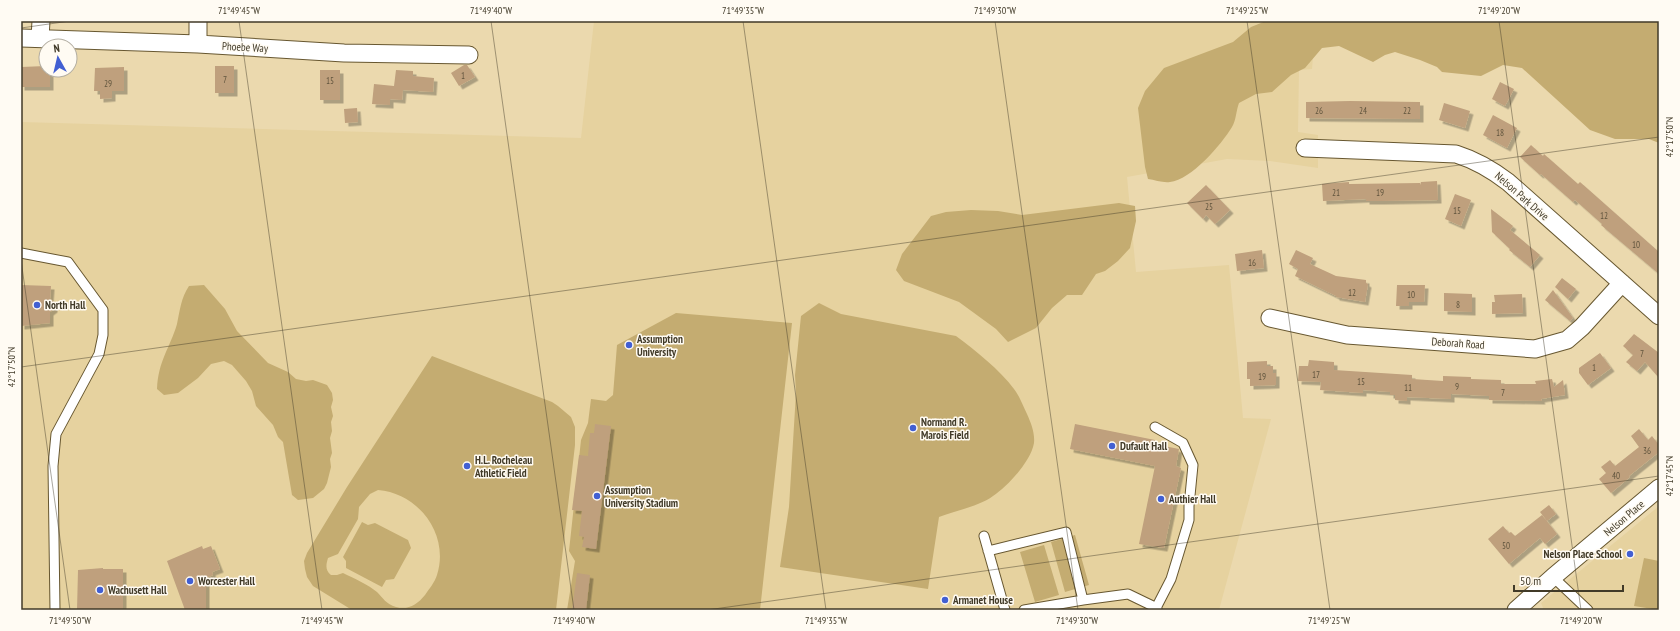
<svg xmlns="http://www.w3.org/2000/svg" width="1680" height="631" viewBox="0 0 1680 631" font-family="'PT Sans Narrow',sans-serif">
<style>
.built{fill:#e6d29f}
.green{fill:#c4ac71;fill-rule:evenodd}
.building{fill:#bfa07d;filter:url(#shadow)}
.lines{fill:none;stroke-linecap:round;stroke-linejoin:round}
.lane-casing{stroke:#675730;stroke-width:11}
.street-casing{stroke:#675730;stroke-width:19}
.lane{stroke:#fff;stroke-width:9}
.street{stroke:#fff;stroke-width:17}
.ticks{fill:none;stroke:#413a28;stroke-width:1;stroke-opacity:0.45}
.poi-dot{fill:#425fd2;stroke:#fffbf3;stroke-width:1.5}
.labels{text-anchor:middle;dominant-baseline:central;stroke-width:3;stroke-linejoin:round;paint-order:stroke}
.number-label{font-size:9px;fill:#60543d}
.street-label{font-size:11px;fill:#413a28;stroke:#fffbf3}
.poi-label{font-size:11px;font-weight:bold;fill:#413a28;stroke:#fffbf3;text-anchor:start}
.neatline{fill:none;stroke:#413a28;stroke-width:1.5}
.ticks-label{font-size:10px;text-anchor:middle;fill:#413a28}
</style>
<defs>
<filter id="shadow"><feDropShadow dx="3.5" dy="3.5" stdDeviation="0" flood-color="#0004"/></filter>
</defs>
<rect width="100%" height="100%" fill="#ebd9ae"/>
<path class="built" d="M594,21H1316L1312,69L1299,70L1298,132L1318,135V168L1270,161L1227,159L1127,177L1136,272L1229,265L1243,418L1271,419L1219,610H21V122L581,138Z
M1659,506V610H1544L1541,603Z"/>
<path class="green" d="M1266,21H1659V143L1649,139H1615L1590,130L1522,68L1503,65L1481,76L1442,72L1437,67L1420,60L1395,52L1385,55L1373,62L1339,46L1322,48L1305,68L1291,75L1272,92L1256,94L1239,103C1236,111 1236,121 1232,127C1221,145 1191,180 1170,182C1163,183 1155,180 1148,179L1145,167L1138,108L1145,91L1164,68L1233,42L1251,27Z
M1119,203L1135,206L1136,221L1130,248L1118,261L1105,271L1096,274L1082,295H1067L1052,308L1036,328L1008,342L996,329L959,302L904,281L896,270L902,254L931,216L946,212L971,210L998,211L1022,215Z
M204,285L225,309L237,331L268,363L288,372L296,379L306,381L313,380L327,385L332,393L333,400L331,407L333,416L331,422L332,431L330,438L332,453L330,459L331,467L327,483L324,489L313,498L298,500L292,495L283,442L278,437L273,425L256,406L252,391L246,381L232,365L224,361L211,364L198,378L178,393L164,395L157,389C158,361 170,348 177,324C180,310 181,298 189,286Z
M819,303L841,314L956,336C975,350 1000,370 1014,389C1020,397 1023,406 1027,414C1031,423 1035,433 1034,443C1031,461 1008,486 993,496C980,506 955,511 939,517L928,589L780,567L789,507L796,393L795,375L801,316Z
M676,313L792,323L760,610H567L575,561L569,551L581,440L588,423L591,399L606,401L613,395L617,345Z
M432,356L552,402L558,406L571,417L575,427V445L556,610H352L313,586L307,577L305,569L304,561L307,553L347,487ZM378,490C418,493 450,534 437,575C435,582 429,589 425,595C417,605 408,610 396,607C386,604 383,598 377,592C369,585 353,578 343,573L337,575H331C325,570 326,565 328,558L338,554L358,519L359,507L370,494Z
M362,522L368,525L375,523L408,540L411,548L394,579L386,580L382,587L346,568V561L343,557Z
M1075,535L1089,585L1065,592L1051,542Z
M1044,545L1059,595L1035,602L1020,552Z
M1644,558L1659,561V610L1634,606Z"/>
<path class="building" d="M464,65H467L475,77L459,86L451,73Z
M46,66V70H50V87H21V67Z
M215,66H234V93H215Z
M124,67V91H112V98L100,99V91H94L95,68Z
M320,70H340V100H320Z
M396,70L413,71V76L434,78L433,92L403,90L402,100L390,99V105L372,104L374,84L394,86Z
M1500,82L1514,89L1505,106L1492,99Z
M1350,101L1420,102V119L1306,118V102Z
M1444,103L1470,111L1465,128L1439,120Z
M357,108L358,122L345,123L344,109Z
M1493,115L1517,128L1507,148L1483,135Z
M1531,145L1543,156L1544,154L1578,184L1580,182L1659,252V274L1601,225L1602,224L1575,200L1573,202L1541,174L1540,175L1520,157Z
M1437,181L1438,200L1381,201H1366V199L1323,201L1322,184L1349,182V184L1420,183V185L1421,182Z
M1206,185L1230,210L1215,224L1206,215L1203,219L1187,203Z
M1455,194L1471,200L1461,226L1445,219Z
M1491,209L1513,226L1510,230L1540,255L1530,267L1509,250L1510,249L1492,232Z
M1262,250L1264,268L1237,271L1235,254Z
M1296,250L1313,258L1310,264L1336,276L1366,280V283L1368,284L1365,302L1336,297V296L1295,276L1298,269L1289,264Z
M1562,278L1576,289L1568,299L1555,287Z
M21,285L51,286L50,299L54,302V309L50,312V323L21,326Z
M1397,285H1425L1424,302H1409V306H1396Z
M1553,290L1573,318L1570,321L1545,300Z
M1444,293L1472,294V312L1444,311Z
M1522,294L1523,313L1492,314V302H1495L1494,295Z
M1634,334L1659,353V378L1645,362L1637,371L1626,362L1633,355L1623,346Z
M1600,353L1611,368L1588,385L1579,373V368Z
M1309,360L1334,362V370L1412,375V379L1443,381V376L1471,377V379L1501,380V384H1536L1535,381L1552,379L1554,387L1563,380L1565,395L1541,399L1542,401L1489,400V396L1451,394V399L1407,397V401L1395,400V395H1390V392L1363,390V393L1320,390L1321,382L1298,381L1299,366H1308Z
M1267,361V366H1273V373H1276V385L1250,386V379H1247V362Z
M595,424L611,426L596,549L582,547L584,537L579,536L582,511L572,510L579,455L588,456L590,433H594Z
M1075,424L1155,440L1154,444L1179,449L1176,466L1181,468L1164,548L1139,544L1155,466L1070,449Z
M1639,429L1648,440L1652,436L1659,445V452L1629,476L1630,477L1611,493L1599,479L1606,473L1601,467L1610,460L1615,466L1639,447L1631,436Z
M1549,505L1556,514L1547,521L1540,512Z
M1542,515L1557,534L1545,544L1540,538L1509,564L1488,539L1503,526L1509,533L1511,532L1515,536Z
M202,546L203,549L211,546L220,569L212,572L213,575L206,578V610H185L167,561Z
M103,568V569H123V610H77L78,570Z
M577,573L590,575L586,610H572Z"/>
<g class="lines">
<g class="lane-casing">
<path id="lane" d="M21,253L68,262L103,310V335L99,354L56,434L53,466L55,610
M984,536L1005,610
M988,551L1066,532L1083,600
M1553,577L1588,610
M1024,610L1083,600L1128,594L1157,608
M1155,610L1171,579L1189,520V506L1193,465L1183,443L1155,427"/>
</g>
<g class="street-casing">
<path id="street" d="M198,21V44
M21,38L198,44L344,53L469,55
M40,38L41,21
M1305,148L1456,154C1475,160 1491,169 1508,182L1659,316
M1270,318L1347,335L1535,349L1567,340L1582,327L1622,283
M1516,610L1553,577L1659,488"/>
</g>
<use href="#lane" class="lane"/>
<use href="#street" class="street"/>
</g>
<path class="ticks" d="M239,21L322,610M491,21L574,610M743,21L826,610M995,21L1078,610M1247,21L1330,610M1499,21L1581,610M21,28L70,21M21,260L70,610M21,367L1659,137M707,610L1659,476"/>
<g class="poi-dot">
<circle cx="37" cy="305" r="4"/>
<circle cx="629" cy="345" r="4"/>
<circle cx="913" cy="428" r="4"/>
<circle cx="1112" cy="446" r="4"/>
<circle cx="467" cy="466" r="4"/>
<circle cx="597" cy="496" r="4"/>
<circle cx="1161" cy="499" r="4"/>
<circle cx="1630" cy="554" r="4"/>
<circle cx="190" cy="581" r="4"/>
<circle cx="100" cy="590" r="4"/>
<circle cx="945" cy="600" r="4"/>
</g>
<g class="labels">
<g class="number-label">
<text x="463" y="75">1</text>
<text x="225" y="79">7</text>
<text x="330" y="80">15</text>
<text x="108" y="83">29</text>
<text x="1319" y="110">26</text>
<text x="1363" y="110">24</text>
<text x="1407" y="110">22</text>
<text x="1500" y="132">18</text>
<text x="1336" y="192">21</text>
<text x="1380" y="192">19</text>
<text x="1209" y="206">25</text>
<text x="1457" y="210">15</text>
<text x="1604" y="215">12</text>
<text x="1636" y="244">10</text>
<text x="1252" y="262">16</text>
<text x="1352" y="292">12</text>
<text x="1411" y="294">10</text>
<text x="1458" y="304">8</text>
<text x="1642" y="353">7</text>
<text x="1594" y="367">1</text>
<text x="1316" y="374">17</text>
<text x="1262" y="376">19</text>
<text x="1361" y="381">15</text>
<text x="1457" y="386">9</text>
<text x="1408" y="387">11</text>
<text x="1503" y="392">7</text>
<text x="1647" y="450">36</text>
<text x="1616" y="475">40</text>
<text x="1506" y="545">50</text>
</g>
<g class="street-label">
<text transform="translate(245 47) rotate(3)">Phoebe Way</text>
<text transform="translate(1522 196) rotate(41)">Nelson Park Drive</text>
<text transform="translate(1458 343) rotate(4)">Deborah Road</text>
<text transform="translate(1624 518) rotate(-40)">Nelson Place</text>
</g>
<g class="poi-label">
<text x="45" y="305">North Hall</text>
<text x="637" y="339">Assumption<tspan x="637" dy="13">University</tspan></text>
<text x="921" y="422">Normand R.<tspan x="921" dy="13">Marois Field</tspan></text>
<text x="1120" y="446">Dufault Hall</text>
<text x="475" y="460">H.L. Rocheleau<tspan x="475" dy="13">Athletic Field</tspan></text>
<text x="605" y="490">Assumption<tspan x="605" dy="13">University Stadium</tspan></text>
<text x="1169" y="499">Authier Hall</text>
<text x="1622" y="554" text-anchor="end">Nelson Place School</text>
<text x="198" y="581">Worcester Hall</text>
<text x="108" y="590">Wachusett Hall</text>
<text x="953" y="600">Armanet House</text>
</g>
</g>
<rect width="1680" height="631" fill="none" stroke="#fffbf3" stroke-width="44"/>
<g transform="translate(58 58) rotate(352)"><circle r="19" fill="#fffbf3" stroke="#b3aea2"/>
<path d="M0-3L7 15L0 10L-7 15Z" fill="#425fd2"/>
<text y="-6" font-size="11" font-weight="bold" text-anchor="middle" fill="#413a28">N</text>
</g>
<path d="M1514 585v6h109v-6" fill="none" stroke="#413a28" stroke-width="2"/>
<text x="1520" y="585" font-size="12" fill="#413a28" stroke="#fffbf3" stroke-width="3" paint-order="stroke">50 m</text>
<rect x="22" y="22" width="1636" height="587" class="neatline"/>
<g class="ticks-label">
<text x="239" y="14">71°49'45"W</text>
<text x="491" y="14">71°49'40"W</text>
<text x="743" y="14">71°49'35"W</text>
<text x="995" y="14">71°49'30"W</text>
<text x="1247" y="14">71°49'25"W</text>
<text x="1499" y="14">71°49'20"W</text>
<text transform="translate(1669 137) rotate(-90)" y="4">42°17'50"N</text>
<text transform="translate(11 367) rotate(-90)" y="4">42°17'50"N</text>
<text transform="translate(1669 476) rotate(-90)" y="4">42°17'45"N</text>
<text x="70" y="624">71°49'50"W</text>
<text x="322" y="624">71°49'45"W</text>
<text x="574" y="624">71°49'40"W</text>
<text x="826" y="624">71°49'35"W</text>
<text x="1077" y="624">71°49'30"W</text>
<text x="1329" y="624">71°49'25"W</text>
<text x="1581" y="624">71°49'20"W</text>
</g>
</svg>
